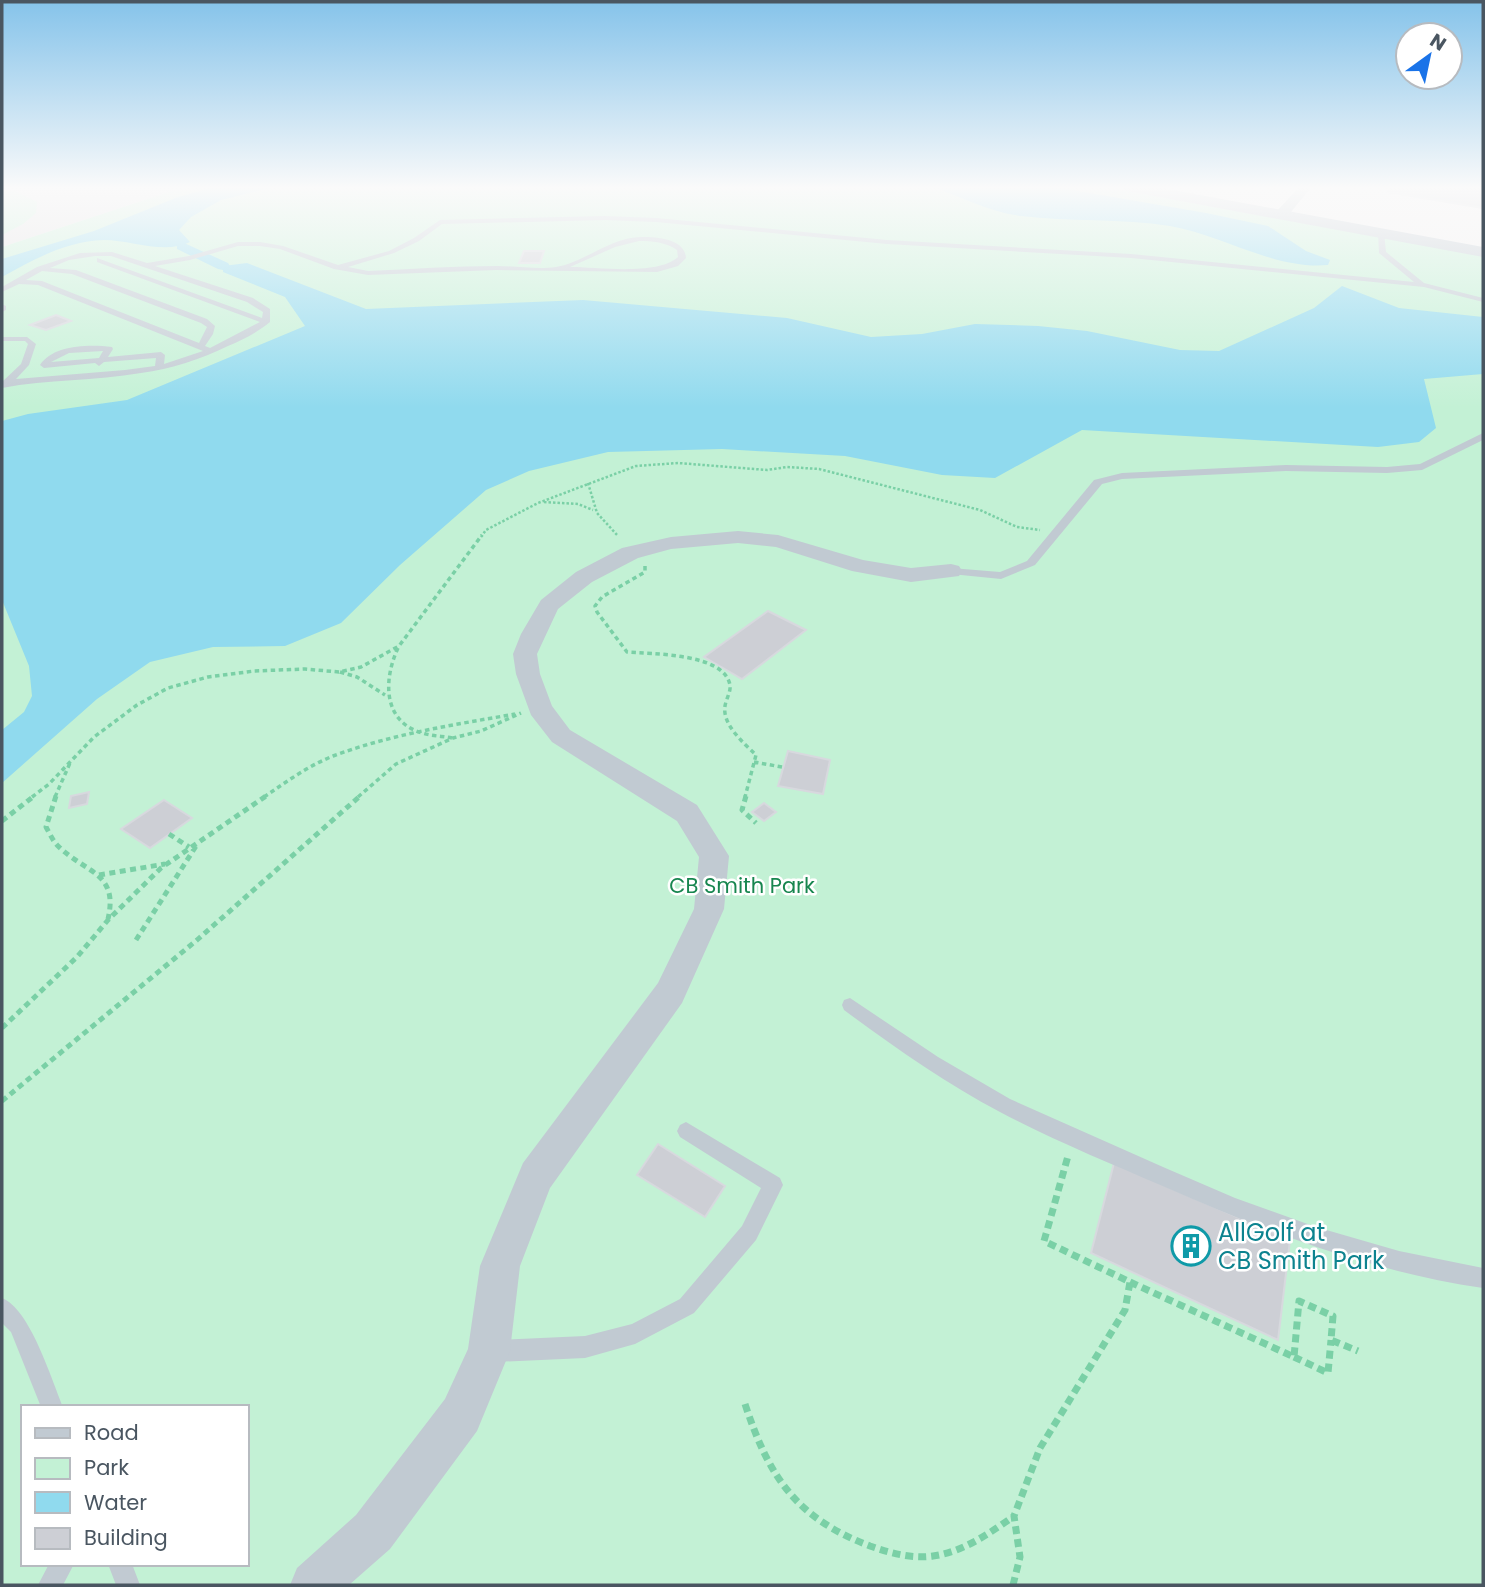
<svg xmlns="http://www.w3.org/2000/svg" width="1485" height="1587" viewBox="0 0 1485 1587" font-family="Poppins,sans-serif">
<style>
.education{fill:#e6e4e5}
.green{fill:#c3f1d5;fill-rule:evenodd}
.water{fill:#90daee}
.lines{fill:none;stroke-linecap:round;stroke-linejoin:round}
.canal{fill:#90daee;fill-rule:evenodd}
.building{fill:#cdcfd5;stroke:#d7d9de;stroke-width:2}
.path-far3{stroke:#7ad0a6;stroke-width:2.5;stroke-dasharray:2.5 2;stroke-linecap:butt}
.path-far2{stroke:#7ad0a6;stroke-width:3.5;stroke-dasharray:4.5 3.5;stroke-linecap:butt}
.path-far1{stroke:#7ad0a6;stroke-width:5;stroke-dasharray:6 4.5;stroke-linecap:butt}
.path{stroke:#7ad0a6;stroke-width:7;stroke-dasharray:8 5;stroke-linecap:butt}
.service{fill:#c1cad2;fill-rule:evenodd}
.minor{fill:#c1cad2;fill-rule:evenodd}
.tertiary{fill:#c1cad2;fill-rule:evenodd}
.labels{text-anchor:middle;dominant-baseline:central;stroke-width:5;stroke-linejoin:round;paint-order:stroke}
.park-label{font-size:21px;fill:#17864f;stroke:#fff}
.near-culture-label{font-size:24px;fill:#0d838f;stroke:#fff;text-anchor:start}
</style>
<rect width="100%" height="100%" fill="#f5f3f3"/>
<path class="education" d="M2,186H187L2,247Z"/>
<path class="green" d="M187,186H1100L1483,256V1585H2V247ZM23,1407H247V1564H23Z
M11,189L37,202L36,213L23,224L2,235V192Z"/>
<path class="water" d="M218,186H279L221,200L191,217L179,230L190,242C164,255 132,240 104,240C66,241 33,260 2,277V259L94,231L178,197Z
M931,186H1049L1206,213L1268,226L1306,251L1330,260L1328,265C1275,270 1222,235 1170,226C1121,218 1070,222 1021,216C989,212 961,197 931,186Z
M247,263L366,309L583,300L787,318L871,337L922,334L975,324L1038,326L1087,331L1180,350L1219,351L1314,308L1342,286L1399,308L1483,317V374L1424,379L1436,428L1419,442L1378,447L1082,430L995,478L942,475L845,456L722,449L608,452L529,471L486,490L400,565L341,623L285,646L213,647L150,662L97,699L2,783V730L24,712L32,696L29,666L2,600V421L28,414L127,400L305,326L285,297L223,272V266Z"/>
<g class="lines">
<path class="canal" d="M182,242L228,263L230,266L223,270L218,269L177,249V243Z"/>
</g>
<path class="building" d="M1391,186H1483V208L1387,192Z
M524,251H544L540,263H519Z
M56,315L71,321L46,330L30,325Z
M768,611L806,630L742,679L704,657Z
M788,751L830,760L823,794L778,786Z
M89,792L87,804L69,808L71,796Z
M164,800L192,818L150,848L121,829Z
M764,803L776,812L764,821L752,812Z
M658,1144L725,1186L705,1217L637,1175Z
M1114,1163L1290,1240L1278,1340L1091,1253Z"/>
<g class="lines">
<path class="path-far3" d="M588,483L597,513L618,536
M544,502L578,504L593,510
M481,537L486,530L538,503L636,466L678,463L767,470L787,467L819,469L980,510L1017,527L1040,530"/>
<path class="path-far2" d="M645,566V572L602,597L595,606L597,612L627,652C652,654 724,653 730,685C731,692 726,699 725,706C722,725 744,743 756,755L745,797
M398,648C384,678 382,719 419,732C430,736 441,736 452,738
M340,672L357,677L385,695
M754,762L782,767
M32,797L49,784L94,737L137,705L168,688L208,677L254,671L305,669L339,672L361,667L399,646L482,535
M55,797L70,763
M264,797C286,782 308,766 333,756C392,734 453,725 515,714
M358,797L396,764L453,738L481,731L521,713"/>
<path class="path-far1" d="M56,796L46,827C50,834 53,841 58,846C85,873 119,872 108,919
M746,796L742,810L756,823
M2,821L34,796
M169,834L189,847
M99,875L165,864
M136,940L198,843
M2,1028L77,957L108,920L161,868L266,796
M2,1101L197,940L360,796"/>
<path class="path" d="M1130,1282L1294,1357L1299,1301L1333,1316L1331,1340L1358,1351
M1294,1357L1328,1373L1331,1340
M745,1404C769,1477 796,1518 870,1546C890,1553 912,1559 933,1556C963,1552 990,1533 1014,1516
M1013,1585L1020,1557L1014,1516L1040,1448L1125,1310L1130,1282L1044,1241L1068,1156"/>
<path class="service" d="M605,216L656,218L887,240L1131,254L1414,282L1379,253L1378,232L1381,230L1384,232L1386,252L1424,283L1483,298V302L1424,287L1131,258L887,244L656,222L605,220L442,224L419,241L394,253L348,267L368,271C411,269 454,266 497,266C516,266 538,270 556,267C586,262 610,237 642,237C658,237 685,239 686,258L678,266L657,272L496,270L368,275L334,269L280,249L260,246H238L190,260L155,266L253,298L270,309V322C258,332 243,340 228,346C201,359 171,369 141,373C95,381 48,379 2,388V382L21,364L28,344L25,341H2V337H27L36,344L29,365L16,379L125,370L155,366L156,358L104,362L99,366L95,363L44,368L40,365C53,345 88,344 112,347L113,349L108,357L161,352L165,355L164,364L203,351L38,285L19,284L2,292V287L37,267L80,253L112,252L147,263L189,256L238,242H260L283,246L338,265L389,251L414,238L440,220ZM639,241C652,241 666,242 677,250L678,257C657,276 598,267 570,267L615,247ZM95,256H111L247,302L263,312L262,318L97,258V262L260,322L210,348L205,346L213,334L215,326L207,319L76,270L50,268L69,260ZM42,271L72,274L201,323L207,327L199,343L42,281L26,280ZM103,351L99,358L51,362L69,353Z
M2,304L6,306V310L2,312Z
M1483,433V440L1422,470L1387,473L1286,471L1122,479L1102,484L1035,565L1001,579L951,574L945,571L951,568L1000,572L1027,561L1094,480L1122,473L1286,465L1387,467L1420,464Z
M850,998L938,1057L1010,1099L1163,1167L1235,1198L1316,1227L1399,1251L1483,1268V1288C1372,1272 1267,1232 1165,1187C1109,1163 1053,1140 1000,1112C945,1083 894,1047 844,1010L842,1005L844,1000Z
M686,1122L780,1178L783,1185L756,1240L694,1313L635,1344L585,1358L494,1362L487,1358L483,1351L487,1344L494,1340L585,1336L632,1324L680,1299L742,1226L761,1188L680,1137L677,1131L680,1125Z
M2,1298C30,1309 51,1378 63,1407H41L11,1332L2,1323Z
M49,1564H74L63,1585H38Z
M108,1564H132L140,1585H116Z"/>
<path class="minor" d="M1300,186H1312L1287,217H1277V211Z
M738,531L778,535L863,560L911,568L951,564L959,566L962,571L959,576L911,582L852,571L776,547L738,543L671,549L638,558L592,582L558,609L537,654L540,674L552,706L570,730L697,805L729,856L724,909L682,1003L550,1188L520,1266L510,1351L477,1431L390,1549L349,1585H290L297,1568L356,1515L445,1399L468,1349L480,1266L523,1163L658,983L694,909L699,857L677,821L552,742L531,715L516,674L513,654L521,634L541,600L576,572L622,548L671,537Z"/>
<path class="tertiary" d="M1119,186H1151L1483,247V257L1127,191Z"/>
</g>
<linearGradient id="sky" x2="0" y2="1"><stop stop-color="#85c3ea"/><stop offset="0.46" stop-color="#fafafa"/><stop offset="1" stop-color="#fafafa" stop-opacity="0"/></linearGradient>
<rect width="1485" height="408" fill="url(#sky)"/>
<defs>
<g id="building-ring" transform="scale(2.0125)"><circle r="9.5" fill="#fff" stroke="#0f9aa8" stroke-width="1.5"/><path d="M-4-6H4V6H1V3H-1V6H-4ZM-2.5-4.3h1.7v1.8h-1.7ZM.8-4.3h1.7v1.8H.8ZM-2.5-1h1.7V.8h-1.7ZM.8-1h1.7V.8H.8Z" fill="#0f9aa8"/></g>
</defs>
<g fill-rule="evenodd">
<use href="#building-ring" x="1191" y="1246"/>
</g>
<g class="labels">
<g class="park-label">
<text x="742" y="885">CB Smith Park</text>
</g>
<g class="near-culture-label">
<text x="1218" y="1232">AllGolf at<tspan x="1218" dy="28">CB Smith Park</tspan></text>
</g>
</g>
<rect width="1485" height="1587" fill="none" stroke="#4a5661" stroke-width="7"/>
<rect x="21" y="1405" width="228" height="161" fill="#ffffff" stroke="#b7bbc0" stroke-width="2"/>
<rect x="35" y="1428" width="35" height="10" fill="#c1cad2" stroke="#b7bbc0" stroke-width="2"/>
<text x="84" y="1440" font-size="21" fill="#4a5661">Road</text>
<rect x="35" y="1458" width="35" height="21" fill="#c3f1d5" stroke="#b7bbc0" stroke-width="2"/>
<text x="84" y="1475" font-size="21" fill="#4a5661">Park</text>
<rect x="35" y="1492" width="35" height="21" fill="#90daee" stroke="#b7bbc0" stroke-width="2"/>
<text x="84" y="1510" font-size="21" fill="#4a5661">Water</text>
<rect x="35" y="1528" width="35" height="21" fill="#cdcfd5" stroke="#b7bbc0" stroke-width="2"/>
<text x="84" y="1545" font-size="21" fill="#4a5661">Building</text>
<g transform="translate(1429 56) rotate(33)"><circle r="33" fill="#ffffff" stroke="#b7bbc0" stroke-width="2"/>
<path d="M0-5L12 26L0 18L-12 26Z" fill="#1a73e8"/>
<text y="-10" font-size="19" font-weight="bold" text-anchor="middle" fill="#4a5661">N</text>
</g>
</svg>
